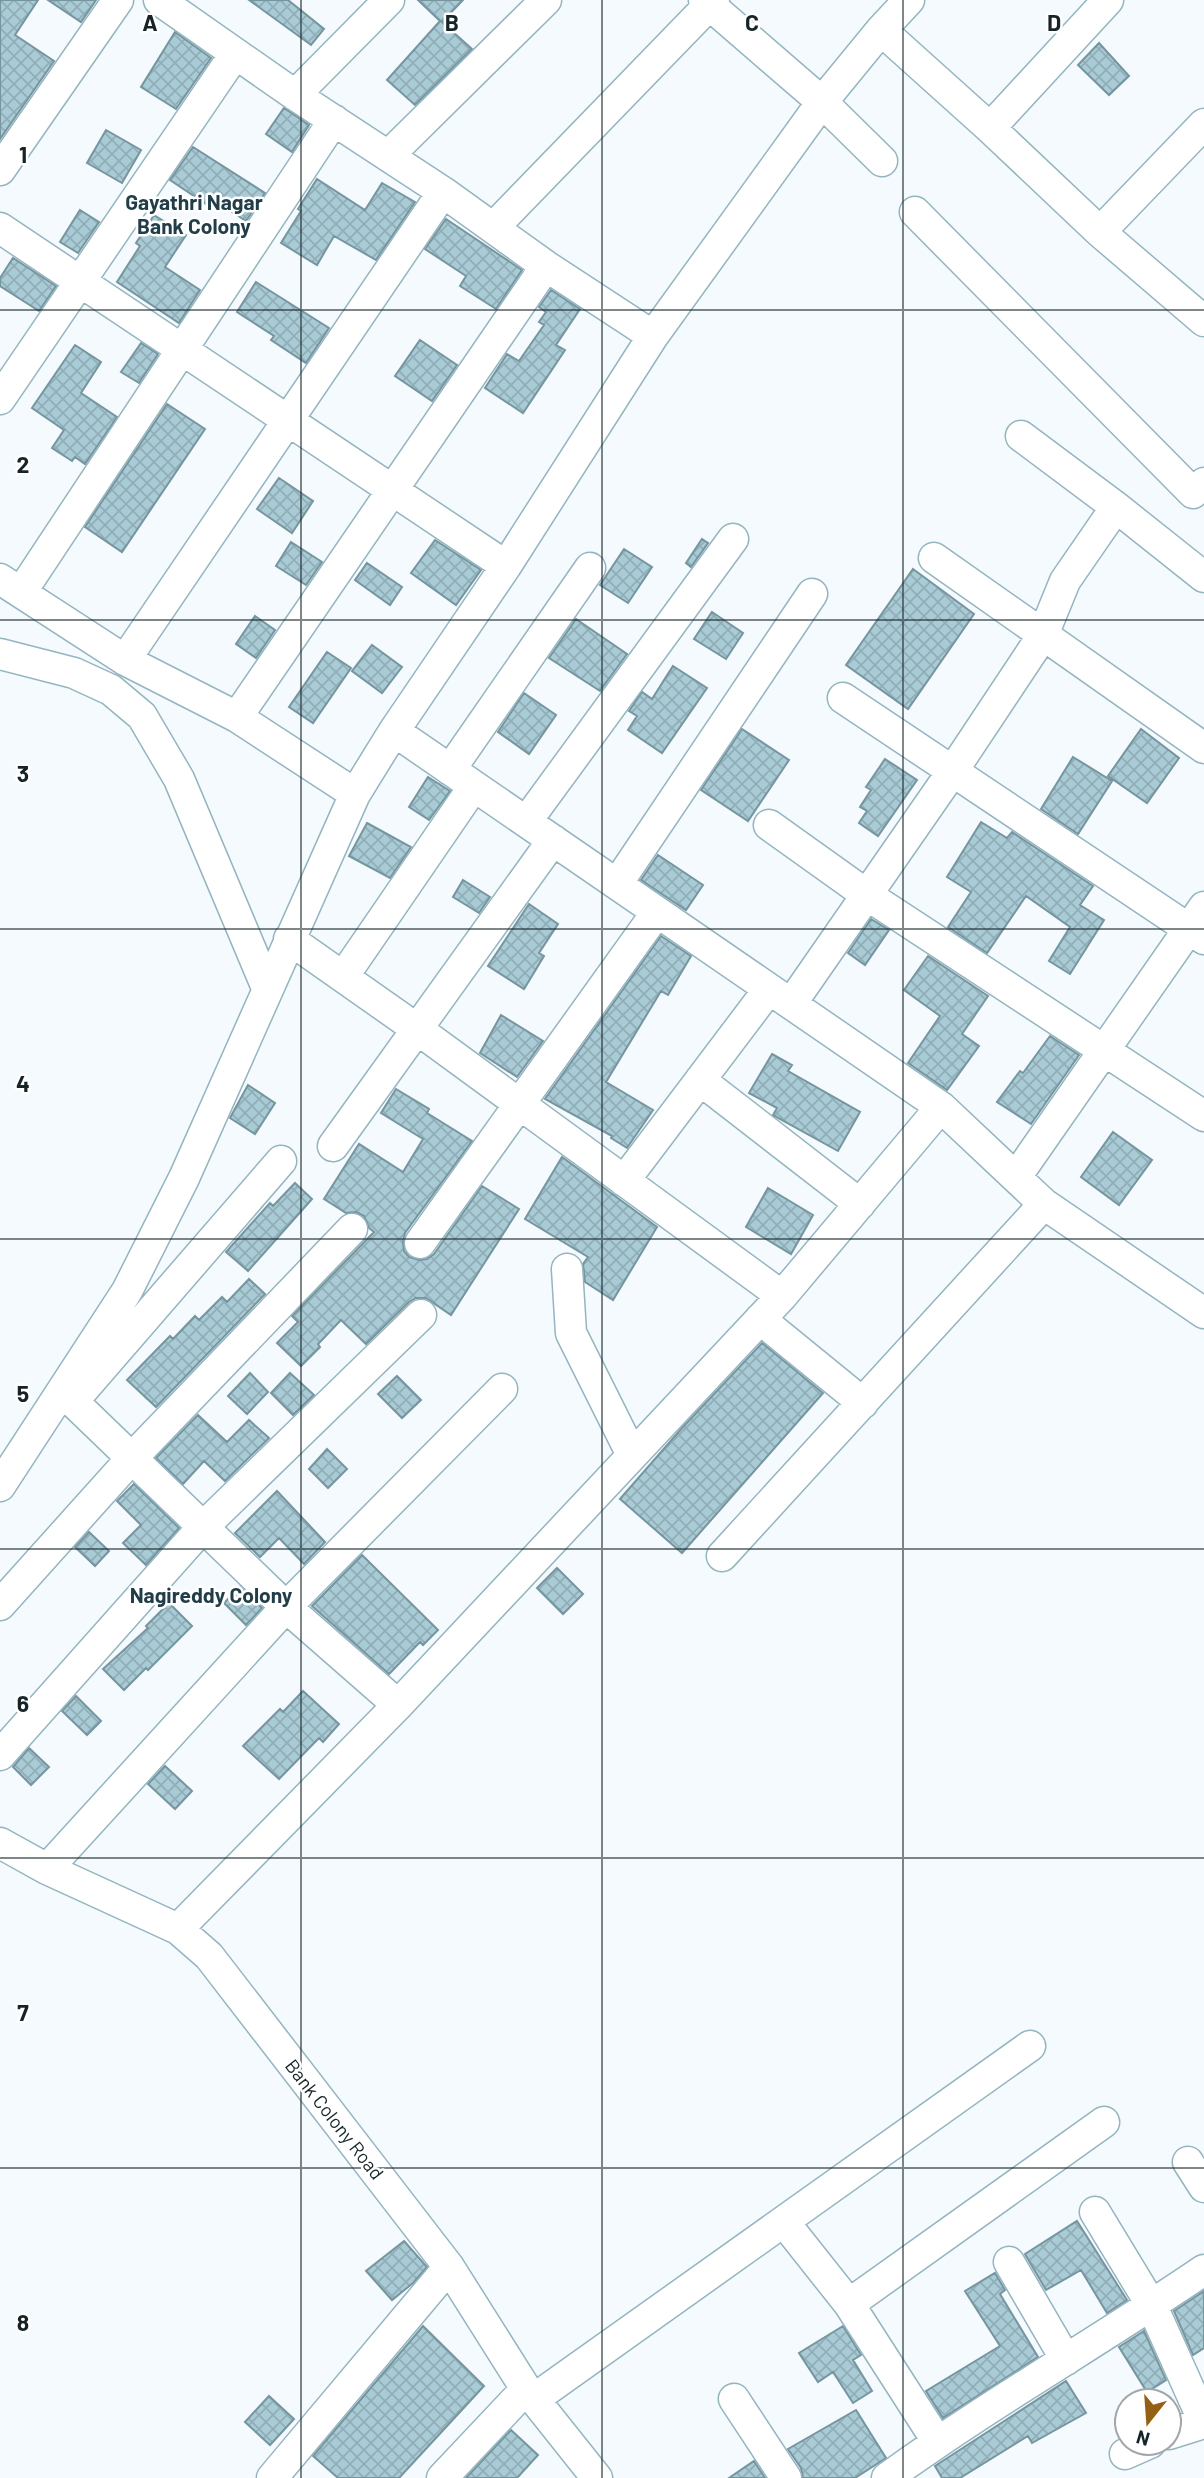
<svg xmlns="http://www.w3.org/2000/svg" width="1204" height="2478" viewBox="0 0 1204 2478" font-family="Barlow,sans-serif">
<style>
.building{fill:url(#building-cross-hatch);stroke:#75959f;stroke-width:2}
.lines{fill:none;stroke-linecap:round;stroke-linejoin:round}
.minor-casing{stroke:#94b5c0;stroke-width:33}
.minor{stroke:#fff;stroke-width:30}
.grid{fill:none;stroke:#162327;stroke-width:2;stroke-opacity:0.55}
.labels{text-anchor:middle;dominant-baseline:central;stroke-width:5;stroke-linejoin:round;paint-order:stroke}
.street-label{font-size:19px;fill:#162327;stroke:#fff}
.neighbourhood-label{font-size:21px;font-weight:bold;fill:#213e48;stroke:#fff}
.grid-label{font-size:23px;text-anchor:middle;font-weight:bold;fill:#162327;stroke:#fff;stroke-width:5;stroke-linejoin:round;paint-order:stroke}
</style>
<defs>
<pattern id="building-cross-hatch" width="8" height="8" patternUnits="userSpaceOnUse" patternTransform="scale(1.75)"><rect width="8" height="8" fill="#a9cbd6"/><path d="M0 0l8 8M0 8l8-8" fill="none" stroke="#91aeb8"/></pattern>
</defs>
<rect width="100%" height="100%" fill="#f4fafd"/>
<path class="building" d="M0,0H38L15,35L54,61L0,139Z
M48,0H96L81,22Z
M249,0H288L324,29L311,45Z
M418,0H463L442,22L472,49L415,105L387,80L440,21Z
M175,32L211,58L176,109L141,87Z
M1099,43L1129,76L1109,95L1078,65Z
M284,108L309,125L292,152L266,134Z
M106,130L141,150L122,183L87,163Z
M193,147L265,193L246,221L210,198L206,204L170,180Z
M317,179L365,210L382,183L415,202L376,260L334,236L317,265L281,243L301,211L298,209Z
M80,210L99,222L78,253L60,242Z
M154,215L186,235L165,267L200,290L179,323L117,282L140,246L136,243Z
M446,219L522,270L496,309L460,286L466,276L425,249Z
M13,258L56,286L39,311L0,286V278Z
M256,282L329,328L306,363L271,340L274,336L237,312Z
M551,290L580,309L556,345L565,350L523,413L485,388L507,354L519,361L544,325L539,322L546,312L539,307Z
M420,340L457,365L432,401L395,376Z
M141,343L158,354L139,383L121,372Z
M75,345L101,362L81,393L117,417L85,464L75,457L72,461L52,448L64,430L32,408Z
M167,404L205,429L122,552L85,527Z
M279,478L313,501L292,533L257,509Z
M702,539L708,543L691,567L686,563Z
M435,540L481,570L456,605L411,573Z
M291,542L322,562L306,585L276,566Z
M624,549L652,567L628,603L600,585Z
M367,563L402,587L390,605L355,580Z
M913,569L974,614L908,709L846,665Z
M712,612L743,633L726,659L694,639Z
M255,616L275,630L256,658L236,644Z
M576,619L627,654L600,691L549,658Z
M372,645L402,667L382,693L352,671Z
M327,652L351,668L313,723L289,707Z
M673,666L707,688L662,753L628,730L637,716L629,711L642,692L652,699Z
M524,693L556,715L529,754L498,732Z
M742,729L789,760L748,821L701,790Z
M1141,729L1179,758L1147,803L1108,776Z
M1073,757L1112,781L1078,834L1041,809Z
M885,759L917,780L878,836L859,823L867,811L860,807L871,790L866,787Z
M428,777L450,791L429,820L409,807Z
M981,822L1007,838L1012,832L1093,886L1080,905L1104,920L1070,974L1049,961L1070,927L1026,896L987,953L948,927L971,892L947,877Z
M367,823L411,847L390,878L349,856Z
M658,855L703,885L686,910L641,880Z
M463,880L490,897L479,913L453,897Z
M529,904L558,924L539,953L544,956L524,989L488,966Z
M871,919L889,930L865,965L848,953Z
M661,936L691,956L668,995L661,991L606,1082L653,1110L627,1148L611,1138L612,1136L545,1099Z
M928,956L988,996L962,1034L979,1046L947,1090L908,1063L940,1016L904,990Z
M501,1015L543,1041L517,1077L480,1053Z
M1050,1036L1079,1055L1031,1124L997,1102L1020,1071L1023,1073Z
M772,1054L792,1065L788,1071L860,1112L838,1151L773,1115L777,1108L749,1093Z
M248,1085L275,1103L255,1134L230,1118Z
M396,1089L429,1109L427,1113L472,1141L405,1233L403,1242L404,1251L409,1257L419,1260L427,1259L434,1254L482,1186L519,1209L451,1315L426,1298H416L409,1302L366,1344L341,1320L318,1344L320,1347L301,1366L277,1343L298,1322L292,1316L374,1232L369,1228L364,1216L356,1212L346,1213L324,1199L359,1144L403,1172L423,1139L381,1113Z
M1113,1132L1152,1160L1119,1205L1081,1177Z
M562,1157L657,1227L613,1300L585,1282L583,1264L588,1257L525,1219Z
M295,1183L312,1199L248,1271L226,1252L270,1203L273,1206Z
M768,1188L813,1215L791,1254L746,1227Z
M249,1279L265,1294L156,1407L127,1380L170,1336L173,1339L195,1316L199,1320L222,1297L227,1302Z
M762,1343L823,1393L682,1553L620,1499L682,1428Z
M250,1373L268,1392L247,1414L228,1396Z
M290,1373L314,1395L293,1415L271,1393Z
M397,1376L421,1400L402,1418L378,1394Z
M198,1415L227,1442L249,1420L269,1438L225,1481L204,1461L183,1484L156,1458Z
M327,1449L347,1469L328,1488L309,1469Z
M134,1484L179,1528L146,1565L123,1543L141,1525L117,1501Z
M277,1491L325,1542L304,1564L279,1538L260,1557L235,1533Z
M89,1532L109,1551L95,1566L75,1547Z
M362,1555L438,1630L423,1645L420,1642L389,1674L312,1606Z
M557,1568L583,1594L563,1614L537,1588Z
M240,1587L262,1608L246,1625L224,1603Z
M169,1603L192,1626L148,1670L146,1668L124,1690L103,1669L148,1628L146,1626Z
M303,1691L339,1724L323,1742L319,1738L279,1779L243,1746L280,1709L283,1712Z
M76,1696L101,1721L87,1735L62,1711Z
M29,1748L49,1767L31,1785L13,1767Z
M165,1766L192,1791L175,1809L148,1784Z
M1077,2221L1127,2300L1107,2313L1081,2270L1046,2290L1025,2254Z
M404,2241L427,2267L413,2283L392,2300L366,2271Z
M995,2273L1005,2290L1000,2294L1038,2357L943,2418L926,2391L1000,2346L965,2291Z
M1204,2291V2348L1193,2355L1174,2311Z
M423,2326L484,2386L399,2478H338L313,2456Z
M843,2326L861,2355L853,2360L872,2391L853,2403L833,2372L818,2382L799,2353Z
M1144,2331L1166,2380L1147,2392L1119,2347Z
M1066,2381L1086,2413L1032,2443L1028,2436L960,2478H942L935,2466Z
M269,2396L294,2419L270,2445L245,2422Z
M856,2410L886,2458L855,2478H803L801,2468L788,2449Z
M511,2430L538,2455L517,2478H466Z
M754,2461L765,2478H729Z"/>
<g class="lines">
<g class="minor-casing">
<path id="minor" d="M159,0L295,95L443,192L546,266L653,336
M704,0L822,102L882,161
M881,30L990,128L1100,232L1204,321
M295,95L389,0
M990,128L1108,0
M388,156L546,0
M0,170L118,0
M915,212L1193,493L1204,483
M0,228L506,566
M493,228L714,0
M1100,232L1204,124
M0,399L235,54
M1021,436L1116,507L1204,577
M934,558L1204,748
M0,579L125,660L237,717L355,794
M22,591L334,120
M0,654L74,673L111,690L142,716L179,779L267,988
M125,660L443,192
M843,698L1204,939
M237,717L546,266
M394,731L941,1107L1044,1204L1204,1313
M450,770L590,568
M526,822L733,539
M769,825L867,895L1204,1116
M617,884L812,594
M289,939L417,1029L782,1296
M343,977L474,786
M791,1004L952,772L1043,635L1065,581L1116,507
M700,1080L860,1204
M333,1146L553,840
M1016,1177L1204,907
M624,1181L769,989
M420,1243L657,912
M567,1269L571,1333L632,1455
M760,1319L863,1403
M62,1391L286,1607L398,1705
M75,1399L281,1161
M0,1486L127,1291L184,1178L355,794L394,731L506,566L653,336L822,102L881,30L909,0
M722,1556L1044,1204
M0,1605L131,1459L352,1229
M0,1755L202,1528L421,1315
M0,1843L47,1869L178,1929L209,1956L449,2267L526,2389L597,2478
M47,1869L286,1607L502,1389
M178,1929L398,1705L782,1296L941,1107
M1188,2162L1204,2187
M1095,2212L1152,2306L1204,2422
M784,2222L849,2304L937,2441
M1009,2262L1066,2360
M849,2304L1104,2122
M534,2399L1030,2046
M734,2399L786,2478
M1169,2434L1204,2423
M1125,2454L1150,2443
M272,2478L449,2267
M442,2478L526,2389
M887,2478C989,2404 1100,2341 1204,2270"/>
</g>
<use href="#minor" class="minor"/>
</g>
<path class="grid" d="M301,0V2478M602,0V2478M903,0V2478M0,310H1204M0,620H1204M0,929H1204M0,1239H1204M0,1549H1204M0,1858H1204M0,2168H1204"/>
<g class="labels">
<g class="street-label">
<text transform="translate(335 2119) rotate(52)">Bank Colony Road</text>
</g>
<g class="neighbourhood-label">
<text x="194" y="201">Gayathri Nagar<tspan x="194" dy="24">Bank Colony</tspan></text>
<text x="211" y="1594">Nagireddy Colony</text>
</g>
</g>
<g class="grid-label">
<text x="150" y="31">A</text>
<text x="452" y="31">B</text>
<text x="752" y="31">C</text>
<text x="1054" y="31">D</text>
<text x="23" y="163">1</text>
<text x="23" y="473">2</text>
<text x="23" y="782">3</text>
<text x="23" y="1092">4</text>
<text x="23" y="1402">5</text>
<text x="23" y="1712">6</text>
<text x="23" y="2021">7</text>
<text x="23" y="2331">8</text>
</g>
<g transform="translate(1148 2422) rotate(197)"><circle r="33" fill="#ffffff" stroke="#a2a7a9" stroke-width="2"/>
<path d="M0-5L12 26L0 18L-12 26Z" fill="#946013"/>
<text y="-10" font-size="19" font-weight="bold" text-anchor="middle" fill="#162327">N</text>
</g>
</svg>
